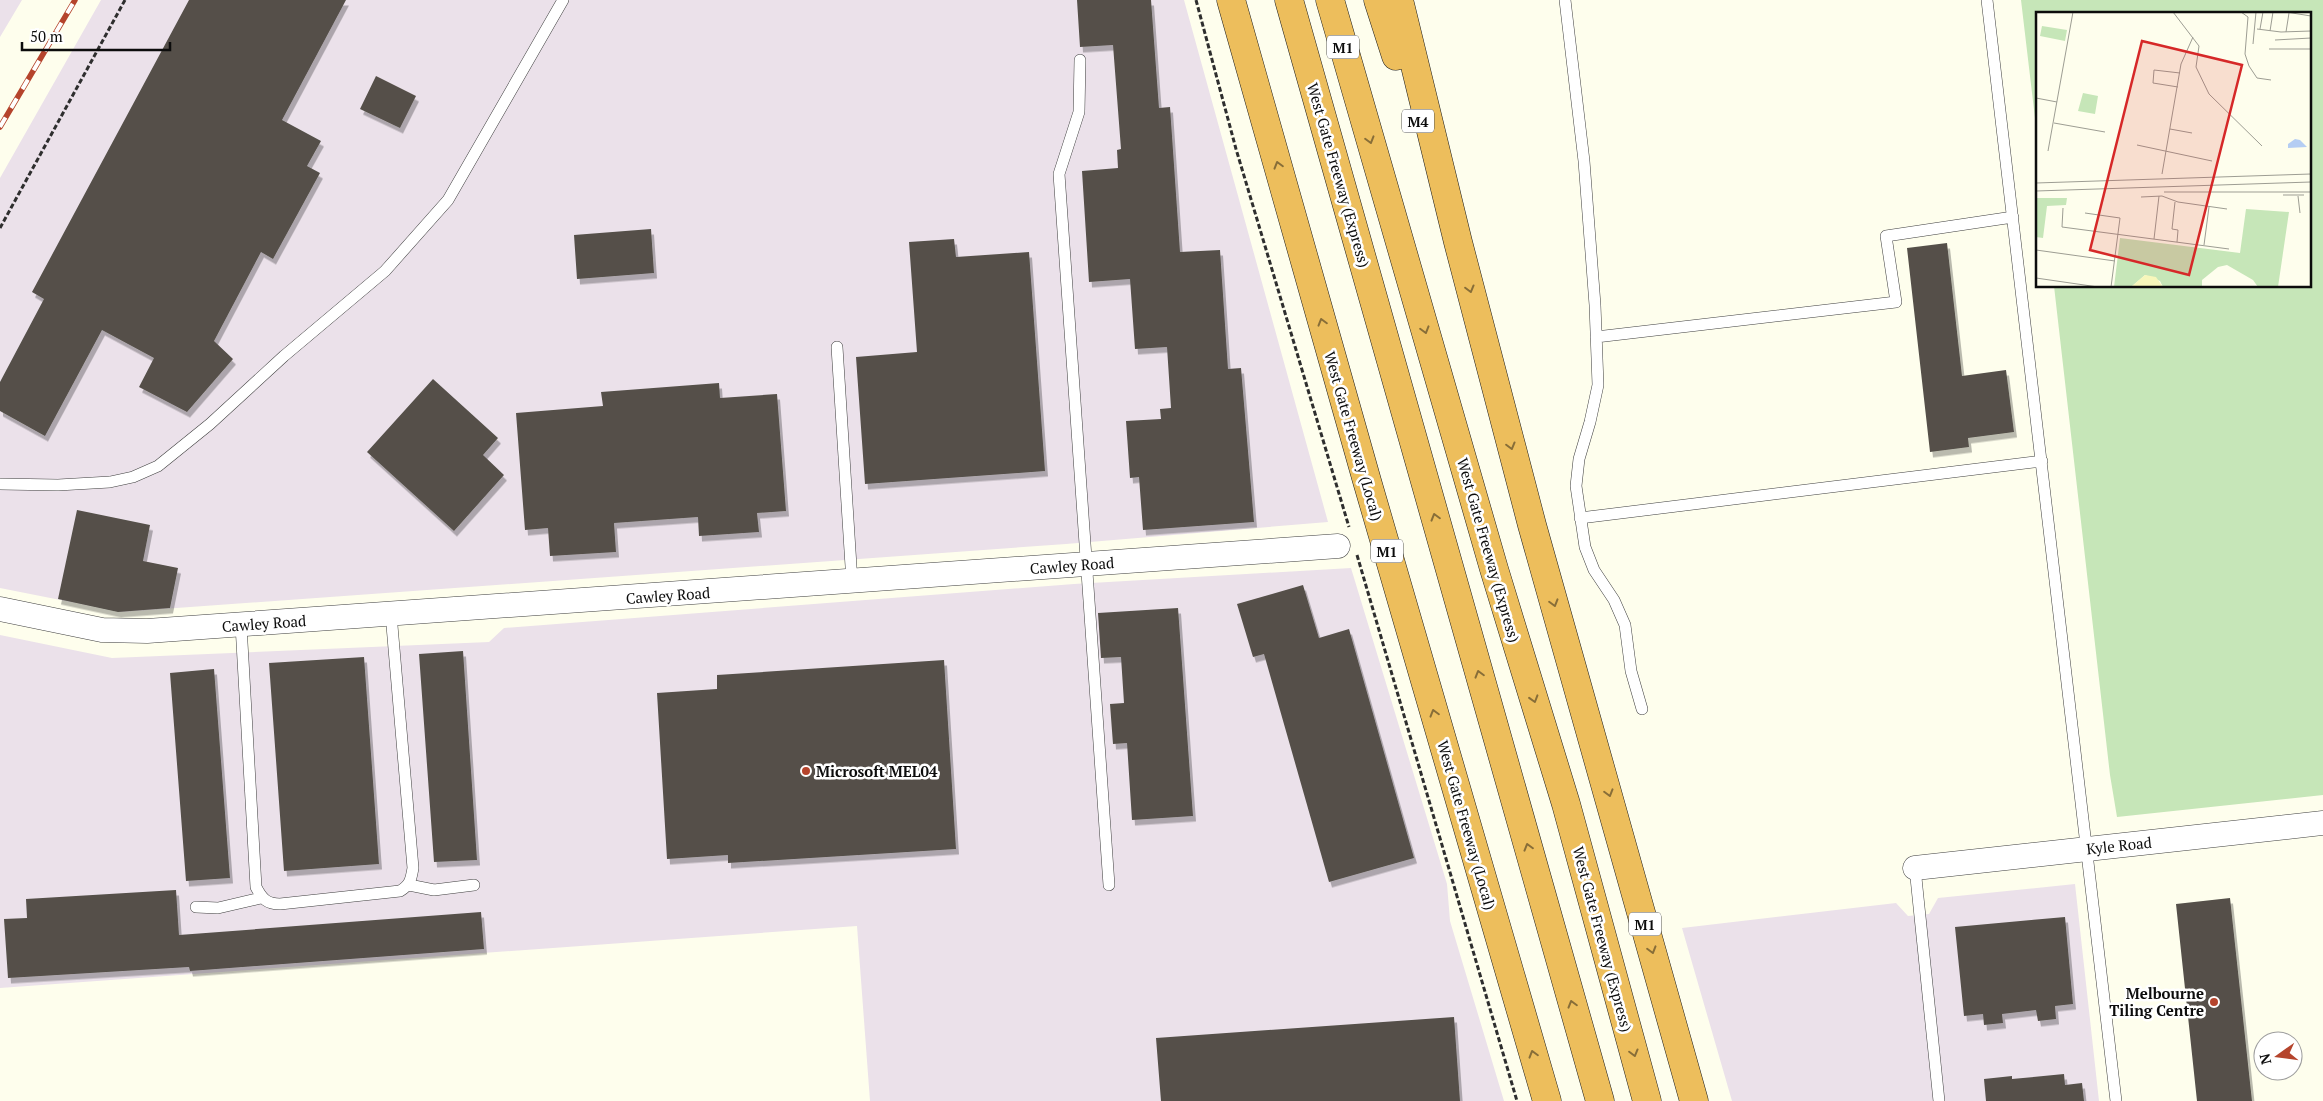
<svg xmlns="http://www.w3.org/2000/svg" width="2323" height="1101" viewBox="0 0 2323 1101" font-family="'PT Serif',serif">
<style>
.industrial{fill:#ebe1ea}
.green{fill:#c6e6b8}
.building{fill:#545049;filter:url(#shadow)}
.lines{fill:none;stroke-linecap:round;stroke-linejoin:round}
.service-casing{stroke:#3f3f3f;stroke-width:12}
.minor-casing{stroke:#3f3f3f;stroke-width:25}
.motorway-casing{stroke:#1d1d1d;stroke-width:29}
.path{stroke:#2e2e2e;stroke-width:3;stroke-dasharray:5 2.5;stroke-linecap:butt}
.service{stroke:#fff;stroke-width:11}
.minor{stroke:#fff;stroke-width:24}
.motorway{stroke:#edbe5c;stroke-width:28}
.rail-casing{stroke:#b5442c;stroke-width:5.5}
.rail{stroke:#fff;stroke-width:4;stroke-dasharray:11;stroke-linecap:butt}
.oneway{stroke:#886e38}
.poi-dot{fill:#b5442c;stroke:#fff;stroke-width:2}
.labels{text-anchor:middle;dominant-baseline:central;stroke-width:5;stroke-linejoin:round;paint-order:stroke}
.shield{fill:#fff;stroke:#555;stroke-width:1}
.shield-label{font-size:14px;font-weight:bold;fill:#0c0c0c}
.street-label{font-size:15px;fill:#0c0c0c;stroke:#fff}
.poi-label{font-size:15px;font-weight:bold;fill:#0c0c0c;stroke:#fff;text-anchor:start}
.inset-road{fill:none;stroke:#9d9d93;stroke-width:1}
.view{fill:#d62828;fill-opacity:0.15;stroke:#d62828;stroke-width:2.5}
.inset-edge{fill:none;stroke:#0c0c0c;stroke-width:2.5}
</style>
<defs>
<filter id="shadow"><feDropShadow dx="3" dy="5.5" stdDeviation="0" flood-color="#0004"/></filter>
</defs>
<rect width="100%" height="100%" fill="#fefeed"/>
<path class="industrial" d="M0,0H22L0,37Z
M101,0H1184L1328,522L1066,544L121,612L0,588V178Z
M1351,568L1447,884L1450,921L1504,1101H870L857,926L0,988V635L112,658L489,642L504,628L1074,584Z
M2075,884L2099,1101H1732L1682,928L1896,903L1908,916L1929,914L1938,898Z"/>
<path class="green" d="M2021,0H2323V795L2117,817L2110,775L2054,286H2309V14H2037V135Z"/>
<path class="building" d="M189,0H346L282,120L321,141L307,166L320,173L273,259L261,252L214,341L233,359L187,412L139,387L154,358L102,330L45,436L0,411V382L44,299L32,292Z
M1077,0H1151L1159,108L1170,107L1180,252L1220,250L1228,369L1241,368L1254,522L1143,530L1139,477L1130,478L1126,421L1161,419L1160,409L1171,408L1167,347L1135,349L1130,279L1089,282L1082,171L1118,168L1117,150L1121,149L1113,45L1080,47Z
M376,76L416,96L400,128L360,109Z
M651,229L654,273L577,279L574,235Z
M954,239L956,257L1029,252L1045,471L865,484L856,357L917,352L909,242Z
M1947,243L1962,376L2006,370L2014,432L1968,438L1969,447L1930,452L1907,248Z
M433,379L498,438L483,455L504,475L454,531L367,452Z
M719,383L720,398L777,394L786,511L757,513L759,532L699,536L698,517L614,523L616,552L550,556L548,528L525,530L516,413L603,406L601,392Z
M77,510L150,525L143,561L178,568L170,608L118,612L58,599Z
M1303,585L1319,638L1349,629L1414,858L1329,882L1264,654L1253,657L1237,604Z
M1178,608L1193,816L1132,820L1127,743L1113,744L1110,704L1124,703L1121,657L1101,658L1098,613Z
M463,651L477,860L434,862L419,654Z
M364,657L379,864L284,871L269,663Z
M944,660L956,849L728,863V855L667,859L657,693L717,689V675Z
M214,669L230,878L186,881L170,673Z
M176,890L179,935L481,912L484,949L190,971L189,967L8,978L4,919L27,918L26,899Z
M2230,898L2252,1101H2197L2176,904Z
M2065,917L2073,1004L2055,1006L2056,1019L2038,1021L2036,1010L2002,1014L2003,1023L1984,1025L1983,1014L1964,1016L1955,927Z
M1454,1017L1460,1101H1161L1156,1038Z
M2064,1074L2065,1085L2082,1083L2084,1101H1986L1984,1079L2012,1076V1079Z"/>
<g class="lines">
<g class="service-casing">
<path id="service" d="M1565,0L1584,161L1595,305L1598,385L1590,422L1579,459L1576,486L1585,547L1594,570L1614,600L1625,625L1631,671L1642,709
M1987,0L2116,1101
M1080,60L1079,112L1059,174L1109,885
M1596,337L1896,302L1886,236L2013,217
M837,347L852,582
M0,484L58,485L110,482L133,477L158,466L210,424L284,356L385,271L448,200L563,0
M1580,518L2042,461
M241,625L256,887C262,899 267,904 280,904L400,891C410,885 411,880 413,868L391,614
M1915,868L1939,1101
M409,885L434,890L474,885
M196,907L218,908L261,898"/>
</g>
<g class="minor-casing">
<path id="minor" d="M0,609L102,630L147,631L1338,546
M1915,868L2323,823"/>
</g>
<g class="motorway-casing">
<path id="motorway" d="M1231,0L1367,481L1547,1101
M1289,0L1600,1101
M1330,0L1494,569L1566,804L1647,1101
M1378,0L1396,56
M1399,0L1458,242L1532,525L1694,1101"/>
</g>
<path class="path" d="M1196,0L1236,149L1349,527
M0,228L125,0
M1357,555L1517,1101"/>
<use href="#service" class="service"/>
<use href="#minor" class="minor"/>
<use href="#motorway" class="motorway"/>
<g class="rail-casing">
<path id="rail" d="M0,127L75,0"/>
</g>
<use href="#rail" class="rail"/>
</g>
<defs><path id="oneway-chevron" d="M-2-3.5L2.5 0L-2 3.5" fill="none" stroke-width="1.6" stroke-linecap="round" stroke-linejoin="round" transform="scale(1.25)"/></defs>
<g class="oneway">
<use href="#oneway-chevron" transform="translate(1370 140) rotate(74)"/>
<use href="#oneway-chevron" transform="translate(1278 165) rotate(-106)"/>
<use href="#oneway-chevron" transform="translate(1470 289) rotate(75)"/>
<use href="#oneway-chevron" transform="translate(1322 322) rotate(-106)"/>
<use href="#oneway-chevron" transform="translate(1425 330) rotate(74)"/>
<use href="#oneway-chevron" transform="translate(1511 446) rotate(75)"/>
<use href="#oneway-chevron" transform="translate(1435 517) rotate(-106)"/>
<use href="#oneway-chevron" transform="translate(1554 603) rotate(74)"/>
<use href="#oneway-chevron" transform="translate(1479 674) rotate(-106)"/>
<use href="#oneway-chevron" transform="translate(1534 699) rotate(73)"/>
<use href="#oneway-chevron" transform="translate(1434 713) rotate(-106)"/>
<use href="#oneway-chevron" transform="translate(1609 793) rotate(74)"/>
<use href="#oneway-chevron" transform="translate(1528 847) rotate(-106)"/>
<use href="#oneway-chevron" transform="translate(1652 950) rotate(74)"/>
<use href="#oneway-chevron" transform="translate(1572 1004) rotate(-106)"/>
<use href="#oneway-chevron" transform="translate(1634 1053) rotate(75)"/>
<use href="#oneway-chevron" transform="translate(1533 1054) rotate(-106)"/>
</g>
<g class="poi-dot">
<circle cx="806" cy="771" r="5"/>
<circle cx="2214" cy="1002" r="5"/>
</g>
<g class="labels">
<g class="shield">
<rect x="1327" y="35.5" width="32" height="23" rx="4"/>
<rect x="1402" y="109.5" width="32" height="23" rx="4"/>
<rect x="1371" y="539.5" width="32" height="23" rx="4"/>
<rect x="1629" y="912.5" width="32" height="23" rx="4"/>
</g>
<g class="shield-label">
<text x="1343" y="47">M1</text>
<text x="1418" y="121">M4</text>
<text x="1387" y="551">M1</text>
<text x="1645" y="924">M1</text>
</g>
<g class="street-label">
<text transform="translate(1339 175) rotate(74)">West Gate Freeway (Express)</text>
<text transform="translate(1354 436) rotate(74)">West Gate Freeway (Local)</text>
<text transform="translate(1489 550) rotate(74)">West Gate Freeway (Express)</text>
<text transform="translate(1072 565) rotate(-4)">Cawley Road</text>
<text transform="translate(668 595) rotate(-4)">Cawley Road</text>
<text transform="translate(264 623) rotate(-4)">Cawley Road</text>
<text transform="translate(1467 825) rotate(74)">West Gate Freeway (Local)</text>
<text transform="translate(2119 845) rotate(-6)">Kyle Road</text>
<text transform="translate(1603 939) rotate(75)">West Gate Freeway (Express)</text>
</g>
<g class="poi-label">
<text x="816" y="771">Microsoft MEL04</text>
<text x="2204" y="993" text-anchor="end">Melbourne<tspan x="2204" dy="17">Tiling Centre</tspan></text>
</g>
</g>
<g transform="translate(2036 12)">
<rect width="275" height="275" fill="#fefeed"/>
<path d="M6,14L31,18L29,29L4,24ZM47,81L62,84L59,102L42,99ZM0,186H31L30,193L11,194L7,226L0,225ZM210,197L253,200L242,275H222L217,268L191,253L182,255L166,268V275H127L124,269L109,263L95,275H78L84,226L204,241Z" fill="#c6e6b8"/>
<path d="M109,263L120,265L127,275H95Z" fill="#f7f7bb"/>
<path d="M259,127L264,128L271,135L252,136V132Z" fill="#b4cdf3"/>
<path class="inset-road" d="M137,0L163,34L160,55L173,82L226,134M205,0L212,5L209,42L213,54L221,66L235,68M250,0L275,4M221,17L245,20L275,19M224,17L227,0M234,19L237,0M250,20L253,1M239,28L275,26M217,32L220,0M233,37H275M142,75L117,71L118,58L144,61M0,86L21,90M18,111L69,120M134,117L156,121M101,133L176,149M12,139L37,0M126,162L145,52L157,25M0,171L275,162M0,179L275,170M128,180H275M247,183H268M262,184L264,201M105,185L126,184L142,190L191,197M139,190L136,217L142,218L141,230M27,196L26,215L193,237M49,201L84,206L75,275M118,227L123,184M168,233L173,195M0,238L79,249M0,266L62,275"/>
<path class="view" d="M106,29L206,53L153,263L54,238Z"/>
<rect width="275" height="275" class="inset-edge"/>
</g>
<g transform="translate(2278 1056) rotate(256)"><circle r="24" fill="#ffffff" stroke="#9e9e9e"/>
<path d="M0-4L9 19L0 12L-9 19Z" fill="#b5442c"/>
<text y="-8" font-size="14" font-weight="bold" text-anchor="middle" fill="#0c0c0c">N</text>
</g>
<path d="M22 42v8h148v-8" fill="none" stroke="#0c0c0c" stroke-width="2.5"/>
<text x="30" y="42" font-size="15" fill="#0c0c0c" stroke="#ffffff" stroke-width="4" paint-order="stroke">50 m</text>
</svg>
